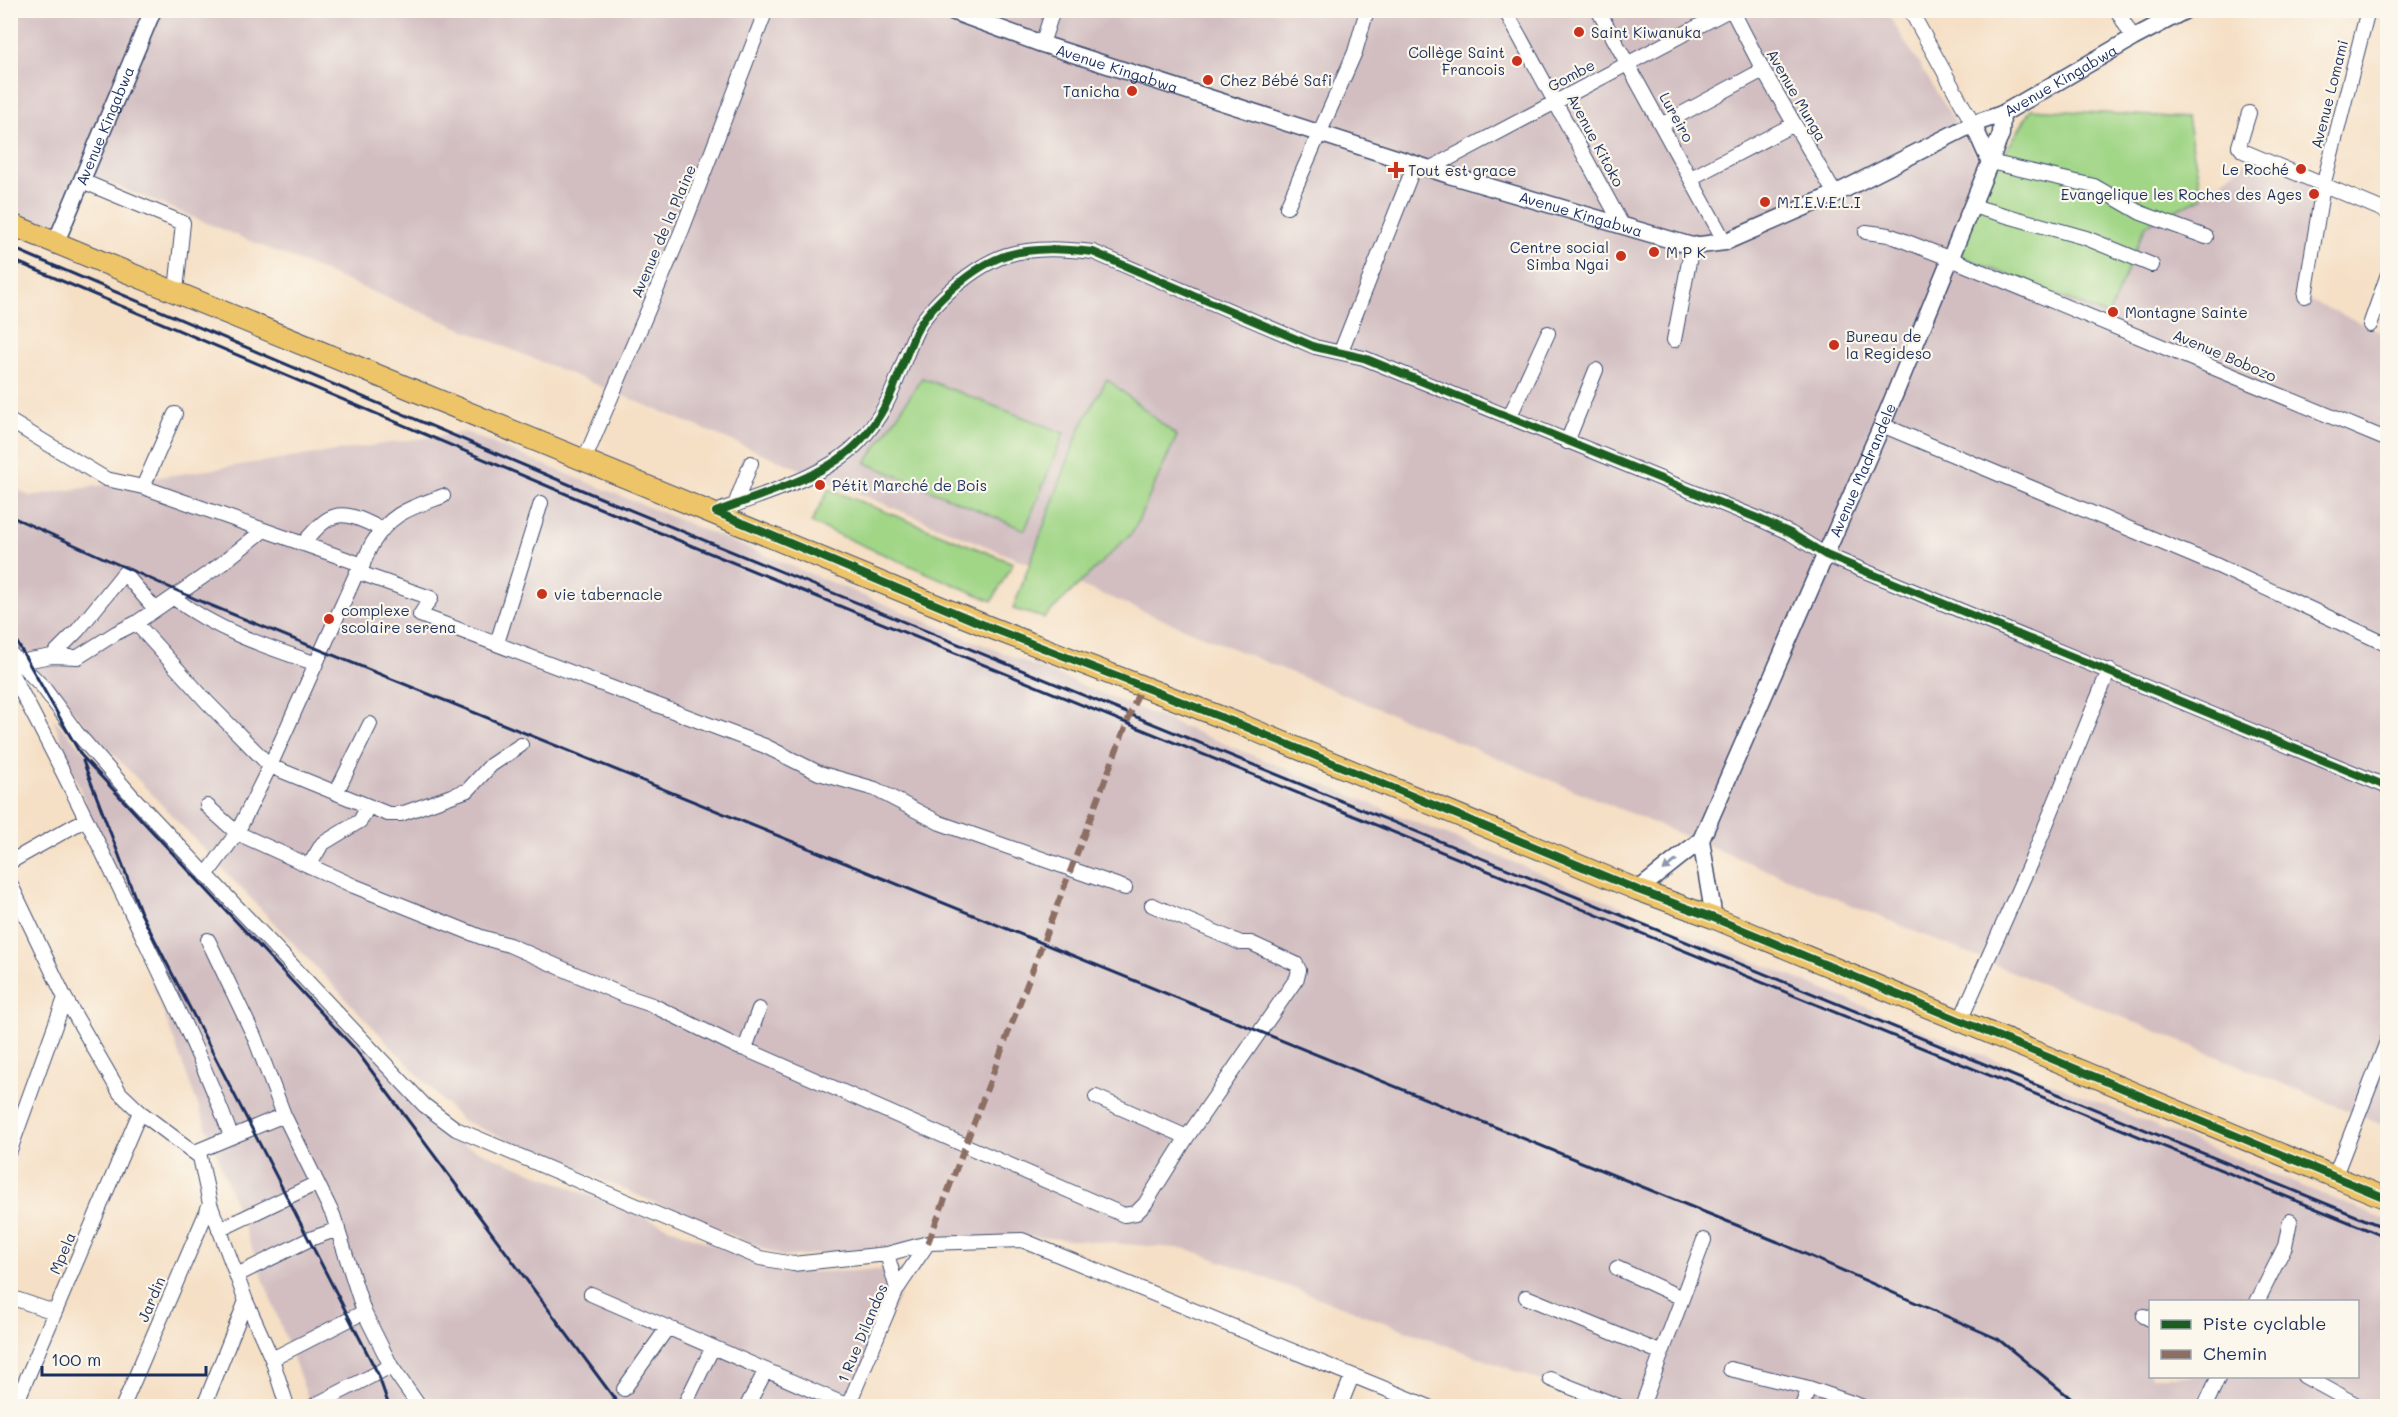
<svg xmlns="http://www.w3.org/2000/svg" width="2398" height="1417" viewBox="0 0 2398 1417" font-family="Mali,sans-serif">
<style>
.industrial{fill:#d2bec1;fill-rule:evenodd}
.green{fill:#a1d687;stroke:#5e8272;stroke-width:1.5}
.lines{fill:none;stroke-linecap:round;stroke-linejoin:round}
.minor-casing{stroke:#3c496d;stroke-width:16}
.tertiary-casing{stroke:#3c496d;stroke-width:19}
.primary-casing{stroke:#3c496d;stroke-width:23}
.minor{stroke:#fff;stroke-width:14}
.tertiary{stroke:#fff;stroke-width:16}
.primary{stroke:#eec469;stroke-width:21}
.rail{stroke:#1b2f5e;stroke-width:3}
.quiet{stroke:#8d6e63;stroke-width:6;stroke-dasharray:12 6;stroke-linecap:butt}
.cycleway-casing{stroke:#fbf7ec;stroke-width:11}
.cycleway{stroke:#1b5e20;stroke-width:8}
.oneway{fill:#8d97ae}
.poi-dot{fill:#c8321e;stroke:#fbf7ec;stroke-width:2}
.labels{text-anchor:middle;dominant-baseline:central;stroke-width:4.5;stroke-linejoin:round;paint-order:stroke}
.poi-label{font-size:15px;fill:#1b2f5e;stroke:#fbf7ec;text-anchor:start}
.street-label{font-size:15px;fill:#1b2f5e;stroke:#fbf7ec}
</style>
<rect width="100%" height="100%" fill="#fbf7ec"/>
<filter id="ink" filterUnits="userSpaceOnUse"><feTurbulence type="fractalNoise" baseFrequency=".0167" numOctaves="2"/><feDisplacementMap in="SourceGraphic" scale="12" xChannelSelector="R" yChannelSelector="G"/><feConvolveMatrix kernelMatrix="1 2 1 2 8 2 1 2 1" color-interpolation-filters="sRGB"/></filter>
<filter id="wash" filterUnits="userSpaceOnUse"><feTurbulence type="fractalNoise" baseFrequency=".008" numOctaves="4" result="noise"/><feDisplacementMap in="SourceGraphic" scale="24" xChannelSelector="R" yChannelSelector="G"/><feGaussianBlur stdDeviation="1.35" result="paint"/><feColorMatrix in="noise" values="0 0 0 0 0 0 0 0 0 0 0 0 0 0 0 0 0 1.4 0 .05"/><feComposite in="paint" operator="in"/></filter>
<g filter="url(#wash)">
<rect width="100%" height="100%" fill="#f5dfc5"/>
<path class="industrial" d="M10,11H1886L1990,178L2107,315L2146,225L2202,197L2247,161L2323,186L2299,296L2387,334V1127L86,173L61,233L11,211Z
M465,432L2387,1221V1406H1609L1188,1249L1023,1236L783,1257L461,1120L11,646L10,485L29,496ZM2150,1302H2358V1376H2150Z
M53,718L462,1144L783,1273L911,1269L850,1406H311Z"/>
<path class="green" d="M2031,109L2187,118L2202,197L2146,225L2108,316L1958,255L1990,178Z
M922,378L1064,433L1025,530L866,463Z
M1107,379L1177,436L1133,532L1044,618L1013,609L1080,428Z
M829,489L1013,563L992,601L811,523Z"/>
</g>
<g filter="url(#ink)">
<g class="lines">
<g class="minor-casing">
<path id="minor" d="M1505,10L1621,223
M1598,10L1725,242
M1732,10L1763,70L1835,194
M1910,10L1973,124
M2117,10L2133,38
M1042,44L1053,10
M2249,113L2239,146L2243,151L2388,212
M1663,124L1763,70
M1990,162L2094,186L2141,213L2206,237
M1429,169L1729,10
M1691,178L1794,124
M82,181L183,223L176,291
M1972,206L2086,238L2152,265
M1287,207L1355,52L1367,10
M1866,232L1889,235L1951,259L2388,440
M2305,296L2323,186L2368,10
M2370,325L2388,274
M1674,340L1692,246
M1341,351L1415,164
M175,414L143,487L264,530
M1509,418L1548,333
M10,421L106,479L143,487
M1882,425L2218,566L2388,645
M1567,442L1596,370
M584,461L682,230L766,10
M735,505L751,463
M716,512C761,494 825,478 859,442C892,407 896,377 915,334C929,304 975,265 1007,255C1035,247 1064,249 1093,252L1315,347L1364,358L1757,518L1790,533L1826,555L2388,787
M303,544C332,508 342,509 381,529
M357,572L431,598L420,615L765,746L819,773L875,789L940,823L1125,888
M174,598C216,630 264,646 314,663
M136,623L220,565L264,530L363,565
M497,643L541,503
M10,653L43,687L76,732L132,796L424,1105L456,1129L760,1258L793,1264L887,1254L928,1243L1022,1240L1427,1406
M52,656L78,630L124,573L155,609
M13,663L52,656L78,657L116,633L136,623L207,702L270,766L388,814H401L468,790L491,765L521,745
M10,671C55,753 95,836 135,920C169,991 204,1062 231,1136
M336,793L370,724
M207,806L237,833L354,886L481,937L509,945L625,996L652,1005L738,1047L745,1049L759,1009
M10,862L86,819
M309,866L322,844L360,821L368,807
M207,874L237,833L270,766L357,572C365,564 366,554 372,544C391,512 411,508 443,496
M10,883L65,998L120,1093L140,1112L200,1157L210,1204L246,1301L272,1359L287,1406
M208,940L254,1036L284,1115L333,1215L364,1312L391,1366L419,1406
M1960,1021L2032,859L2109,670
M745,1049L1124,1215L1136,1213L1145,1204L1187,1137L1297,978L1299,970L1296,964L1251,943H1241L1152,905
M1096,1097L1187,1137
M10,1150L65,998
M195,1152L284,1115
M2334,1178L2388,1039
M219,1230L317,1183
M887,1254L897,1289
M1617,1268L1682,1298
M237,1275L310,1239L338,1229
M591,1294L848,1406
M10,1297L54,1312
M1526,1297L1662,1353
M2257,1302L2285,1246L2290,1221
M2144,1316L2150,1319
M272,1359L364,1312
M1730,1369L1809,1388
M2304,1376L2357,1405
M1550,1379L1618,1406
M624,1389L668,1327
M15,1406L140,1112
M123,1406L210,1204
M204,1406L246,1301
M313,1406L391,1366
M684,1406L713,1347
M747,1406L766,1370
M848,1406L897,1289L928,1243
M1340,1406L1352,1376
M1642,1406L1704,1240
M1802,1406L1809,1388L1861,1406
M2205,1406L2219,1376"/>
</g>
<g class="tertiary-casing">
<g id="tertiary">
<path id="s1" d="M949,10L1042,44L1449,175L1692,246L1725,242L1835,194L1973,124L2002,114L2133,38L2186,10"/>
<path d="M1973,124L1990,162"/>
<path id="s2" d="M56,242L153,10"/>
<path d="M1701,840L1714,918"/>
<path id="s3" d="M1638,890L1701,840L1882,425L1990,162L2001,134L2002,114"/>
</g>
</g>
<g class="primary-casing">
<path id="primary" d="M10,224L989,627L1239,724L1638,890L1714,918L2388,1199"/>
</g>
<use href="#minor" class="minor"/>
<use href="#tertiary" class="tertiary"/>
<use href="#primary" class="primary"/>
<path class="rail" d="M10,247L601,498L2388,1229
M10,259L597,507L2388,1238
M10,516L200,601L1778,1242L1998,1339L2080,1406
M10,630L81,755L356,1050L620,1406
M83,761L141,913L378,1374L389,1406"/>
<path class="quiet" d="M928,1243L1141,686"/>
<g class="cycleway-casing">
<path id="cycleway" d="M716,512C761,494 825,478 859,442C892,407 896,377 915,334C929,304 975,265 1007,255C1035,247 1064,249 1093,252L1315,347L1364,358L1757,518L1790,533L1826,555L2388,787
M716,512L989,627L1239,724L1638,890L1714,918L2388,1199"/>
</g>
<use href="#cycleway" class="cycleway"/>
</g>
<defs><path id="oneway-solid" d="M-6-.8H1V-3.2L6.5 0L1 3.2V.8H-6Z" transform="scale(1.5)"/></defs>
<use class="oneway" href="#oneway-solid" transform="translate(1670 865) rotate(142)"/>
</g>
<g class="poi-dot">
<circle cx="1579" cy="32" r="6"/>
<circle cx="1517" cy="61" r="6"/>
<circle cx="1208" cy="80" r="6"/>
<circle cx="1132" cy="91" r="6"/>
<circle cx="2301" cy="169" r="6"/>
<path d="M1393 161h6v6h6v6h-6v6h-6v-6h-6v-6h6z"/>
<circle cx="2314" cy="194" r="6"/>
<circle cx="1765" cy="202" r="6"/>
<circle cx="1654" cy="252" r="6"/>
<circle cx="1621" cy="256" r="6"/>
<circle cx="2113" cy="312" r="6"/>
<circle cx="1834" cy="345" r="6"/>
<circle cx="820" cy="485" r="6"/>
<circle cx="542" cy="594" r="6"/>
<circle cx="329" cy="619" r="6"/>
</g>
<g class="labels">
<g class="poi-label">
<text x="1591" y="32">Saint Kiwanuka</text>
<text x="1505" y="52" text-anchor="end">Collège Saint<tspan x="1505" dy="17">Francois</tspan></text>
<text x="1220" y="80">Chez Bébé Safi</text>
<text x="1120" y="91" text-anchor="end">Tanicha</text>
<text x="2289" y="169" text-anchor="end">Le Roché</text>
<text x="1408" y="170">Tout est grace</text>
<text x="2302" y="194" text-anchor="end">Evangelique les Roches des Ages</text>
<text x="1777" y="202">M.I.E.V.E.L.I</text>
<text x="1609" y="247" text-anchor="end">Centre social<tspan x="1609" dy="17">Simba Ngai</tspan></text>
<text x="1666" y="252">M P K</text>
<text x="2125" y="312">Montagne Sainte</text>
<text x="1846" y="336">Bureau de<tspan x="1846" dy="17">la Regideso</tspan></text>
<text x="832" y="485">Pétit Marché de Bois</text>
<text x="554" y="594">vie tabernacle</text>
<text x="341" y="610">complexe<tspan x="341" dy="17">scolaire serena</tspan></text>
</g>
<g class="street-label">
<text stroke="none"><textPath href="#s1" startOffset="178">Avenue Kingabwa</textPath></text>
<text transform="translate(1571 75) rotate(-28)">Gombe</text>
<text stroke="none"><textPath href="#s1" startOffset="1186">Avenue Kingabwa</textPath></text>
<text transform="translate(2329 94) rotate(-76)">Avenue Lomami</text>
<text transform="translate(1797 95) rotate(60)">Avenue Munga</text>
<text transform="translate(1677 117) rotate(61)">Lureiro</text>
<text stroke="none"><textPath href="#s2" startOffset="126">Avenue Kingabwa</textPath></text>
<text transform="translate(1596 140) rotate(62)">Avenue Kitoko</text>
<text stroke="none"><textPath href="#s1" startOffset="664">Avenue Kingabwa</textPath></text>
<text transform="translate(663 231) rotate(-67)">Avenue de la Plaine</text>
<text transform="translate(2225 355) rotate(23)">Avenue Bobozo</text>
<text stroke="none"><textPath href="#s3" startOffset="484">Avenue Madrandele</textPath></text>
<text transform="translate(62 1253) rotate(-67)">Mpela</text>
<text transform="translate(151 1299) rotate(-67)">Jardin</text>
<text transform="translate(862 1333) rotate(-67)">1 Rue Dilandos</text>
</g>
</g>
<rect width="2398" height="1417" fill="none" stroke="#fbf7ec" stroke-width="36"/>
<rect x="2149" y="1300" width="210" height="78" fill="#fbf7ec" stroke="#a1a7b3" stroke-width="1.5"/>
<rect x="2161" y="1320" width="30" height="9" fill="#1b5e20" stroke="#a1a7b3" stroke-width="1.5"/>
<text x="2203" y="1330" font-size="18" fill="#1b2f5e">Piste cyclable</text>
<rect x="2161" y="1350" width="30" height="9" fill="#8d6e63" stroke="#a1a7b3" stroke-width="1.5"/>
<text x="2203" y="1360" font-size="18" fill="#1b2f5e">Chemin</text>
<path d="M42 1366v9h164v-9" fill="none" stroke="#1b2f5e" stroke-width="3"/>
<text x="51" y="1366" font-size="18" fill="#1b2f5e" stroke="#fbf7ec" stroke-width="4.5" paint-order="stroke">100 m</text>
</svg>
